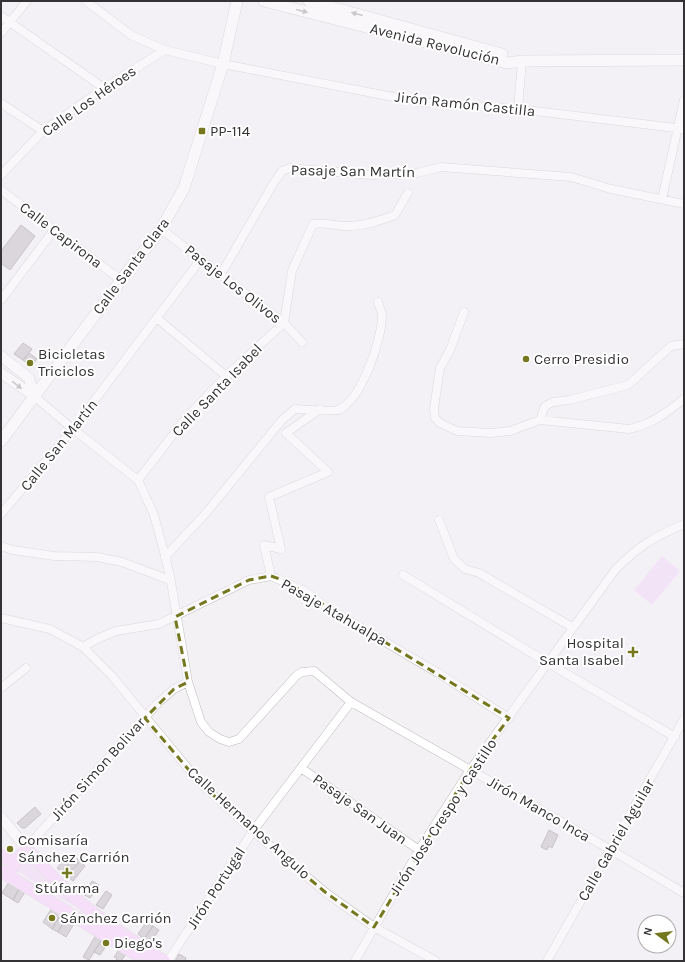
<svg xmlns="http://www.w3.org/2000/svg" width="685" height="962" viewBox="0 0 685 962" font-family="Karla,sans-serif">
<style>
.green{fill:#f0d6f5}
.building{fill:#bab7bb;stroke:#8f8c90}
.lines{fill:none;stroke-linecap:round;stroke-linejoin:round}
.minor-casing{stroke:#bfbcc0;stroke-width:9}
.tertiary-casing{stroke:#bfbcc0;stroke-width:11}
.secondary-casing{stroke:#bfbcc0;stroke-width:12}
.primary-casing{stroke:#cecece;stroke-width:13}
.minor{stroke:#fff;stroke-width:8}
.tertiary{stroke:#fff;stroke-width:10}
.secondary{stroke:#fff;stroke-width:11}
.primary{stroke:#f5cbfd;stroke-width:12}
.oneway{fill:#9a989a}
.marked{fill:none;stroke:#75781f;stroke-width:3;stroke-dasharray:8 5;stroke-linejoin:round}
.poi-dot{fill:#75781f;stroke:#fff;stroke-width:1.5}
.labels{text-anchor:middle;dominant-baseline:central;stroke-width:4;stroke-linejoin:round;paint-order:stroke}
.street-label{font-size:15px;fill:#343234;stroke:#fff}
.poi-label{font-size:15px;fill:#343234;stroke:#fff;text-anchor:start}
</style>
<rect width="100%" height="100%" fill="#f4f1f5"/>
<path class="green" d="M662,556L680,571L652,605L634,590Z
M27,856L75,905L73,906L15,870Z"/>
<path class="building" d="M21,225L35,236L10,270L1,263V251Z
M23,343L32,349L23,360L14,354Z
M29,353L37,359L31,367L23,360Z
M35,807L41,814L25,828H22L17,823Z
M549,830L558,835L552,848L549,846L547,850L541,847Z
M70,853L75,857L62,872L57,868Z
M75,857L80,861L67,876L62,872Z
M80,861L85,866L73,881L67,876Z
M92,881L99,885L90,898L83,894Z
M9,882L19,889L13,900L2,893Z
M19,889L25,892L18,903L13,900Z
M106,891L112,895L103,909L96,905Z
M52,908L61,914L52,929L43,922Z
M61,914L67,917L58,932L52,929Z
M67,917L75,922L66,937L58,932Z
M147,921L153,926L144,939L138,934Z
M153,926L159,930L149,944L143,940Z
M96,935L102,939L89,960L83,957Z
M102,939L108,943L100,955L94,952Z
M119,950L126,954L121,961H116L117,958L114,957Z
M179,954L186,958L185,961H175Z"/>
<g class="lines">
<g class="minor-casing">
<path id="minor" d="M86,1L131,35L165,50L223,64L419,102L518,109L684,129
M1,16L104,88
M1,33L27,1
M1,103L43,131
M518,109L522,61
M1,175L43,131L104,88L165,50
M1,190L121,280
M662,199L684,100
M161,229L284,323L302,342
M221,274L273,184L282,171L290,168L371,175L417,173L441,167L571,177L611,189L684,204
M1,300L54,230
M464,312L450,350L440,368L434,408L435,418L440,423L457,431L491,433L510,431L540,420L629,429C651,425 667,412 684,399
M158,319L226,376
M34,396L73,429L138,480L154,515L163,548L170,576L188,682L201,722L209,732L220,739L229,742L239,739L297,675L302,672L314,671L351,702L611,850L684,893
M540,420L545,406L553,402L569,400L628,385L671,346L684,344
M138,480L186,418L226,376L284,323L292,271L313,224C325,222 335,226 347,226C364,226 379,221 395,215L408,193
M1,514L73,429L201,259
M439,520L454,559L465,569L479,573L572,627
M1,546L13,550L54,556L97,557L122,562L170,580
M165,557L206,513L282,420L295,409C303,409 333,412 338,410C361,401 382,340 382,316C382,312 379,306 378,302
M403,575L548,663L675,737
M271,576L264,545L281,549L269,497L328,472L286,433L320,409
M1,618L50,629L83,647L112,676L199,782L253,831L325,892L374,927L436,961
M83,647L97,639L116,631L159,624L249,580L271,576L305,591L329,609L438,673L509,718
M1,688L26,668
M301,768L419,850
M26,848L159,702L174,689L188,682
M168,961L253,831L351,702
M355,961L419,850L470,770L615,570C640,545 652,538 684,524
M547,961L684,719"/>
</g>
<g class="tertiary-casing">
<path id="tertiary" d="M1,356L29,378L34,396
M1,373L34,396
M1,817L26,848"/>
</g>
<g class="secondary-casing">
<path id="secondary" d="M264,1L507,63L522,61L684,60
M309,1L502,54
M1,441L121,280L161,229L184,188L223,64L237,1"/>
</g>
<g class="primary-casing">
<path id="primary" d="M1,855L15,863
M1,871L147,961
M7,875L26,848C37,860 47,871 58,882C89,913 127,937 164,961"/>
</g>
<use href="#minor" class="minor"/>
<use href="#tertiary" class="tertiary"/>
<use href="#secondary" class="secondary"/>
<use href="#primary" class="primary"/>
</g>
<defs><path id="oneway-solid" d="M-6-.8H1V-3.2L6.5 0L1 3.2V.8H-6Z"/></defs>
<g class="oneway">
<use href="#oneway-solid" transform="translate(302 11) rotate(14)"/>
<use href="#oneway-solid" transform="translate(357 14) rotate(-165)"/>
<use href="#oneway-solid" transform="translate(17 385) rotate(37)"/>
</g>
<path d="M0 0H685V962H0ZM271,576L285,581L509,718L470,770L374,927L325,892L253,831L199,782L145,718L174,689L188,682L175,617L249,580Z" fill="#f4f1f5" fill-opacity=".55" fill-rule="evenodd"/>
<path class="marked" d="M271,576L285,581L509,718L470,770L374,927L325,892L253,831L199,782L145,718L174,689L188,682L175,617L249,580Z"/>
<g class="poi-dot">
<rect x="198" y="127" width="8" height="8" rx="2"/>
<circle cx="526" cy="359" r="4"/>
<circle cx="30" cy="363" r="4"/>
<path d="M631 646h4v4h4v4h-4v4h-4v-4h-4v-4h4z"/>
<circle cx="10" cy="849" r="4"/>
<path d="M65 867h4v4h4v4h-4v4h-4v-4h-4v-4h4z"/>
<circle cx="52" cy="918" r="4"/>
<circle cx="106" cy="943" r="4"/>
</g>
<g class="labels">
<g class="street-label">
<text transform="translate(435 44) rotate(14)">Avenida Revolución</text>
<text transform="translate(89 101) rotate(-35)">Calle Los Héroes</text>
<text transform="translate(465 104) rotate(6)">Jirón Ramón Castilla</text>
<text transform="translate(353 171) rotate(1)">Pasaje San Martín</text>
<text transform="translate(61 235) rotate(37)">Calle Capirona</text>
<text transform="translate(131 266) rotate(-53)">Calle Santa Clara</text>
<text transform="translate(233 284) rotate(38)">Pasaje Los Olivos</text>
<text transform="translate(217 390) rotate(-46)">Calle Santa Isabel</text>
<text transform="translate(59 445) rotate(-51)">Calle San Martín</text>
<text transform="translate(334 612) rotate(30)">Pasaje Atahualpa</text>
<text transform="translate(98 769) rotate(-48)">Jirón Simon Bolivar</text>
<text transform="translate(360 809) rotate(35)">Pasaje San Juan</text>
<text transform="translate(539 809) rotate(30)">Jirón Manco Inca</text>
<text transform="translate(443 817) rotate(-57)">Jirón José Crespo y Castillo</text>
<text transform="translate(249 823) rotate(42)">Calle Hermanos Angulo</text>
<text transform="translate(616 840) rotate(-60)">Calle Gabriel Aguilar</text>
<text transform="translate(216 888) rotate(-57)">Jirón Portugal</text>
</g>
<g class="poi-label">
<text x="210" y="131">PP-114</text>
<text x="38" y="354">Bicicletas<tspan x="38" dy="17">Triciclos</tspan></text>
<text x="534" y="359">Cerro Presidio</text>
<text x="624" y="643" text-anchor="end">Hospital<tspan x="624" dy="17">Santa Isabel</tspan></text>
<text x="18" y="840">Comisaría<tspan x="18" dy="17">Sánchez Carrión</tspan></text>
<text x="67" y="888" text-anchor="middle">Stúfarma</text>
<text x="60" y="918">Sánchez Carrión</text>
<text x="114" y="943">Diego's</text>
</g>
</g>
<rect width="685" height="962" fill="none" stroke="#343234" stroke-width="4"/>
<g transform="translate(657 934) rotate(285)"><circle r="19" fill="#ffffff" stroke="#aeadae"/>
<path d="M0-3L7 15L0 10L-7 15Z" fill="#75781f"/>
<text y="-6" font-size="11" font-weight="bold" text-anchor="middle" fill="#343234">N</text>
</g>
</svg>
